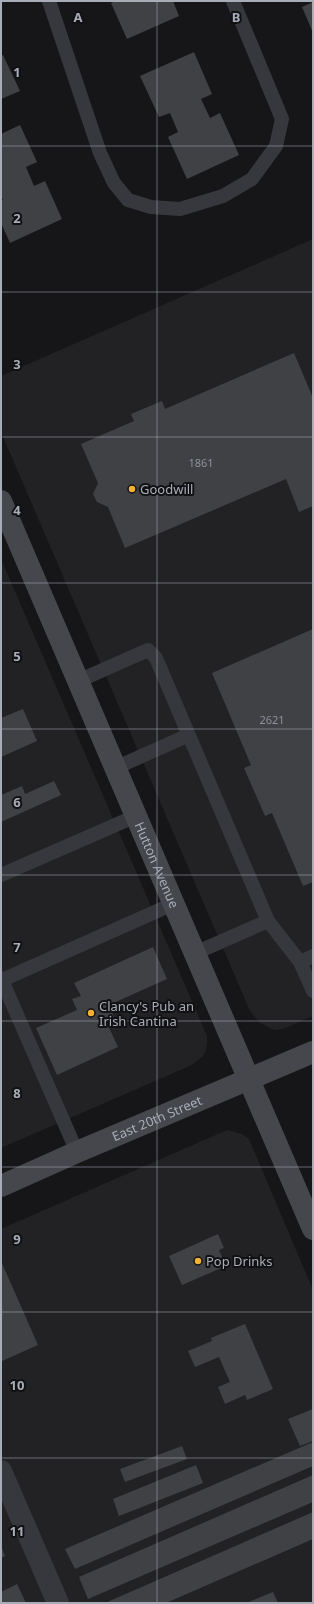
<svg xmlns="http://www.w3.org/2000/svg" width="314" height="1604" viewBox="0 0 314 1604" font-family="'Noto Sans',sans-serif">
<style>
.built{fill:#222225}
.building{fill:#404145}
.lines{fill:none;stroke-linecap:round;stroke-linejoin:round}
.lane{stroke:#37383d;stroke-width:14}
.street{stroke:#37383d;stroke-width:22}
.secondary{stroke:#45474d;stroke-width:22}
.grid{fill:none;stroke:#a8adb8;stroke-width:1;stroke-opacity:0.55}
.poi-dot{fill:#f2b134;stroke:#111113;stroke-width:1.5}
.labels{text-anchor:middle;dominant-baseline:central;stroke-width:4;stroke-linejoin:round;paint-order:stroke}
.number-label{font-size:11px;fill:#8e929b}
.poi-label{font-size:13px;fill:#a8adb8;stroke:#111113;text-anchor:start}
.street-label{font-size:13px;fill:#a8adb8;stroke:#111113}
.grid-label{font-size:13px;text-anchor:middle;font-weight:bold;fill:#a8adb8;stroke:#111113;stroke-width:4;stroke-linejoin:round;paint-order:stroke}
</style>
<rect width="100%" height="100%" fill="#161618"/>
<path class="built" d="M313,239V1016L283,1029L274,1030L260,1023L250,1011L1,432V376Z
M1,559L207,1036V1043L206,1050L203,1056L192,1065L1,1148Z
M227,1130L242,1134L249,1139L313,1290V1603H1V1229Z"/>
<path class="building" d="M115,1H173L179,16L127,39L111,3Z
M313,2V33L302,7Z
M194,52L212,94L201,99L210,118L220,113L239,155L187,179L168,137L178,132L170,113L159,117L140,76Z
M3,55L20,91L1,99V56Z
M20,125L37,162L26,167L34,186L45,181L62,219L10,243L1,223V201L3,200L1,196V134Z
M294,353L313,398V506L299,512L286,479L125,548L108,507L97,502L93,494L98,483L81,444L134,421L131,414L162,401L165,409Z
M313,629V882L303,886L272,813L265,816L244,768L251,765L212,673Z
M23,709L37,741L1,757V718Z
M54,781L61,795L1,822V795L22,786L25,794Z
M153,947L167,979L109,1005L114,1017L106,1021L118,1047L57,1075L36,1028L77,1010L72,999L81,996L74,983Z
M218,1234L224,1248L219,1250L226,1266L182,1285L169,1256Z
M1,1261L38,1345L2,1361L1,1359Z
M245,1324L273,1389L247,1400L245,1395L225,1404L218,1387L230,1382L219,1357L195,1367L188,1351L212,1341L211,1338Z
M313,1409V1441L300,1446L288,1419Z
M313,1442V1466L75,1569L65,1549Z
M182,1446L187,1459L125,1482L120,1469Z
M196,1465L203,1483L119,1516L113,1499Z
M313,1475V1502L88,1599L79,1577Z
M313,1512V1539L166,1603H105Z
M1,1546L5,1556L1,1558Z
M17,1584L26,1603H1V1592Z
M273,1592L278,1603H246Z"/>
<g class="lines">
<path class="lane" d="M49,1L100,153L114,183L128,200L151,207L180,209L223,196L252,179L276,146L282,119L233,1
M78,681L148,650L156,658L268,921L195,953
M115,768L189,735
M1,875L136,816
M268,921L300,962
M313,956L300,962L313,991
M1,978L77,1152
M2,980L173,904"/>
<path class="street" d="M1,1471L58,1603"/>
<g class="secondary">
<path id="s1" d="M1,501L313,1229"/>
<path id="s2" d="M1,1186L77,1152L313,1052"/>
</g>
</g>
<path class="grid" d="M157,1V1603M1,146H313M1,292H313M1,437H313M1,583H313M1,729H313M1,875H313M1,1021H313M1,1167H313M1,1312H313M1,1458H313"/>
<g class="poi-dot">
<circle cx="132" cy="489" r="4"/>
<circle cx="91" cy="1013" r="4"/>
<circle cx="198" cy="1261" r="4"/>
</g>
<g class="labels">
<g class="number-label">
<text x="201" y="462">1861</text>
<text x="272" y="719">2621</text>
</g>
<g class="poi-label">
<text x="140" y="489">Goodwill</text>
<text x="99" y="1006">Clancy's Pub an<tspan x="99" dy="15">Irish Cantina</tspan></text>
<text x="206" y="1261">Pop Drinks</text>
</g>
<g class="street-label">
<text stroke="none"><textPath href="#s1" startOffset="396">Hutton Avenue</textPath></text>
<text stroke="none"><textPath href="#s2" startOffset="170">East 20th Street</textPath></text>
</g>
</g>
<g class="grid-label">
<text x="78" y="22">A</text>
<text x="236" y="22">B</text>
<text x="17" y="77">1</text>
<text x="17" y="223">2</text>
<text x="17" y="369">3</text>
<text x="17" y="515">4</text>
<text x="17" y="661">5</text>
<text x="17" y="807">6</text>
<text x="17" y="952">7</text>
<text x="17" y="1098">8</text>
<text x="17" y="1244">9</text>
<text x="17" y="1390">10</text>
<text x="17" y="1536">11</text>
</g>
<rect width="314" height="1604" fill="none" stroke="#a8adb8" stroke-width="4"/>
</svg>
